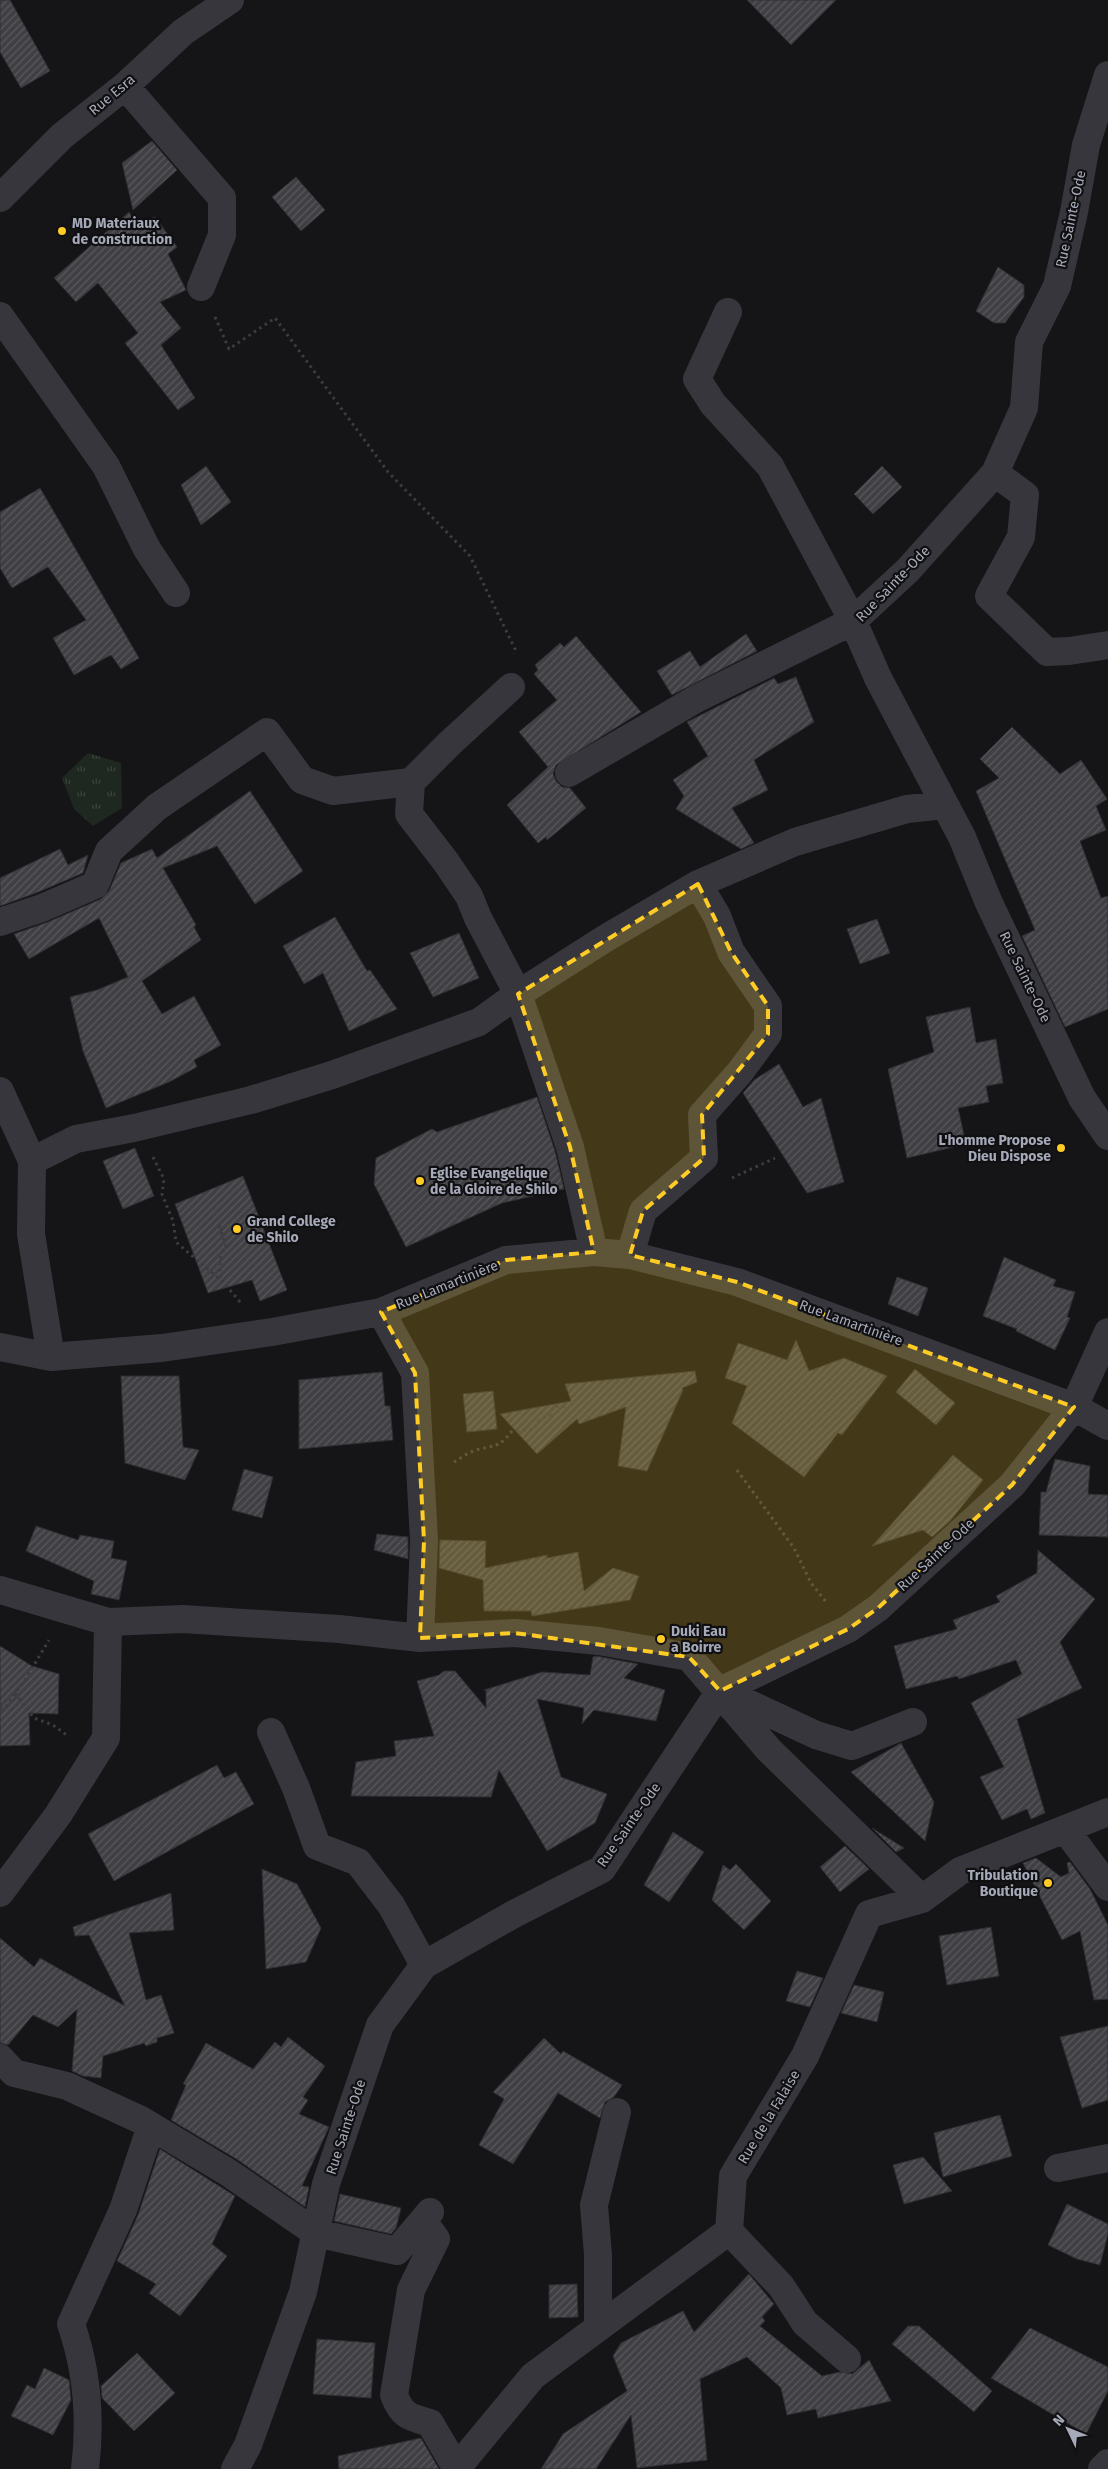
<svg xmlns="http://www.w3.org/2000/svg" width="1108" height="2469" viewBox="0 0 1108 2469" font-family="'Fira Sans',sans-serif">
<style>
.grass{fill:url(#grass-tufts)}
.building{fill:url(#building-hatch);stroke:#2f2f33}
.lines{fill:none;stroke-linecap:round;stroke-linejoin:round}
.path{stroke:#3c3d43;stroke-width:3;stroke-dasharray:2.5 4;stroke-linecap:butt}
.minor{stroke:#36363c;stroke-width:28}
.marked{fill:#ffcc25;fill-opacity:0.2;stroke:#ffcc25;stroke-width:4;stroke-dasharray:10 6;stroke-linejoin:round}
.poi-dot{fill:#ffcc25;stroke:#101012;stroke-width:2}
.labels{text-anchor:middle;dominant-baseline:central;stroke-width:4.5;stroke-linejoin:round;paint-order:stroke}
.street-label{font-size:14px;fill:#a6a9b8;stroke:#101012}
.poi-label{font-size:14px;font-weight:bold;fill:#a6a9b8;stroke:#101012;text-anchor:start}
</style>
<defs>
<pattern id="grass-tufts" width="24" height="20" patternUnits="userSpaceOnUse" patternTransform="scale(1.25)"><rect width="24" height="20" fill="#1f2721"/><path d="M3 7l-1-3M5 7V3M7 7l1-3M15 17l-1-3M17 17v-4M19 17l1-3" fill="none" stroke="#3d443f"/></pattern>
<pattern id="building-hatch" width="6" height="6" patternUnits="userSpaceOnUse" patternTransform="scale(1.25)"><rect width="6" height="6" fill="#3f3f44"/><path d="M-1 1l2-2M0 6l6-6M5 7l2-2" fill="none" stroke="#58585d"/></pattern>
</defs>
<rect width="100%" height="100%" fill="#151517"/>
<path class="grass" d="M88,753L121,763L122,808L93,826L74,809L62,778Z"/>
<path class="building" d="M0,0H10L50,71L21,88L0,52Z
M747,0H836L791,45Z
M152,141L177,170L133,210L122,163Z
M296,177L325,210L301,231L272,197Z
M129,212L136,224L155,217L177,247L168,254L186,290L160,302L181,328L161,345L195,398L178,410L125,343L138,333L98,283L76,302L54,278Z
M998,267L1024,285V297L1005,323H994L976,311Z
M206,466L231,502L201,525L181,485Z
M882,466L902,487L873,514L854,494Z
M40,488L139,658L121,669L111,655L74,675L53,638L86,620L48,567L12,588L0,568V512Z
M746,634L757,651L672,695L657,671L690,651L700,667Z
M576,636L641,712L556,765L553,774L556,781L562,787L570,788L586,808L547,840L546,837L538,843L507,805L548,767L519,732L557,700L534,674L538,670L535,665L560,643L564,647Z
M796,677L814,722L754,760L768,790L732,808L754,843L741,849L676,809L684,796L673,780L708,756L687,722L774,678L778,684Z
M1012,727L1060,774L1081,760L1107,799L1096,806L1106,830L1080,841L1101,898L1108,896V1009L1065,1027L1022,936L1035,930L976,791L999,778L980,759Z
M250,791L303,871L255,904L217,846L163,868L196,925L194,927L201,940L142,981L162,1014L194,996L221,1045L194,1060L197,1067L169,1082L106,1108L83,1051L70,997L97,990L128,977L99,918L29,959L14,934L48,922L101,899L109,891L121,863L152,849L157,858Z
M60,849L68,865L88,855L83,873L36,893L0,906V878Z
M335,917L367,971L370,970L397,1009L349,1031L323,973L304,984L283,946Z
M877,919L890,953L860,964L847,929Z
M459,933L479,978L433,997L410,953Z
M970,1007L976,1043L996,1039L1003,1083L986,1086L989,1102L958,1108L966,1144L907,1158L888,1069L934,1052L926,1017Z
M779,1064L803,1107L821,1098L844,1182L807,1193L743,1093L754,1080Z
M537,1097L555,1151L564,1189L502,1203L406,1247L374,1184L376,1158L432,1129L437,1132Z
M135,1148L154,1196L123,1209L103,1161Z
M243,1176L287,1290L260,1301L252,1280L208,1293L175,1204Z
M1004,1257L1056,1280L1053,1286L1075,1292L1067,1317L1070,1318L1055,1350L1016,1331L1017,1329L983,1316Z
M897,1277L928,1288L918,1316L888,1304Z
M796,1340L809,1371L844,1358L887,1376L842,1435L838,1433L804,1477L732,1423L747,1386L725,1378L738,1343L787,1360Z
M915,1369L955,1403L936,1425L896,1392Z
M695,1371L697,1382L682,1388L683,1390L647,1471L618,1466L626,1407L579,1424L577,1419L537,1454L500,1414L571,1401L565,1384Z
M382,1372L385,1406H390L393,1440L299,1449V1380Z
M121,1376H179L183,1447L199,1450L185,1480L125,1463Z
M493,1391L497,1429L467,1432L463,1394Z
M953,1455L983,1480L950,1521L932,1537L923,1530L872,1546Z
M1055,1459L1090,1466L1088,1494L1108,1495V1537L1039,1535L1041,1492H1046Z
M244,1469L273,1477L262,1518L232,1510Z
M36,1526L78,1540L80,1535L114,1541L111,1558L127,1561L119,1600L91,1594L94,1581L26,1551Z
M377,1534L408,1537V1559L374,1550Z
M440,1540L486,1541L485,1568L547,1555V1558L578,1552L584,1591L613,1568L639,1576L630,1600L532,1616L531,1611H484L483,1580L439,1568Z
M1038,1550L1095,1599L1060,1642L1082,1688L1017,1719L1045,1813L1031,1819L1027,1809L1002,1820L980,1777L1004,1767L971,1703L1022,1674L1016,1660L959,1679L957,1676L906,1689L894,1646L957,1629L953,1620L1000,1602L996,1596L1037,1573Z
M0,1646L32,1666L59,1674L58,1714L29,1713L30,1745L0,1746Z
M596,1656L638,1664L624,1678L665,1690L656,1721L594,1710L582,1724L584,1708L537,1699L561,1777L607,1794L595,1823L547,1851L499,1770L491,1797L351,1796L356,1762L396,1756L394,1741L434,1736L417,1681L439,1675L444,1671H455L486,1708V1690H484L542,1672L590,1675L593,1657Z
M901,1743L934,1802L925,1841L851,1772Z
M217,1765L224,1778L236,1772L254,1804L114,1881L88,1834Z
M872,1828L904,1848L896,1852Z
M673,1832L704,1852L669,1902L644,1885Z
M845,1846L869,1869L840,1892L820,1867Z
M1036,1858L1061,1877L1069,1873L1067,1863L1070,1862L1090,1889L1108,1925V1999L1094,2000L1080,1931L1062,1940L1023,1863Z
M736,1864L771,1901L744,1930L712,1900L723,1865L730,1870Z
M262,1869L297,1884L321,1928L306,1962L266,1969Z
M171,1893L174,1930L129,1933L146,2000L161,1995L174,2033L157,2038V2042L146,2046L144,2043L103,2056L101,2078L83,2076L72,2071L77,2009L58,2027L33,2015L8,2045L0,2043V1938L34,1967L40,1958L125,2006L89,1935L75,1936L73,1927Z
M991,1927L999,1976L947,1985L939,1936Z
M797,1971L823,1978L810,2007L786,2001Z
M854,1985L884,1992L877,2022L841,2013Z
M1108,2026V2100L1082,2108L1060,2037Z
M288,2037L325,2066L303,2097L308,2100L299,2114L329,2127L302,2186L309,2187L305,2207L238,2160L171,2120L186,2085L183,2084L206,2043L253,2069L275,2042L281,2047Z
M544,2038L561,2054L563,2051L622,2085L614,2097L605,2102L600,2118L558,2093L513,2164L479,2145L504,2099L493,2092Z
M1000,2115L1012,2156L943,2177L934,2133Z
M160,2149L235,2196L212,2244L227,2256L180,2316L149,2293L156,2284L117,2261L138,2215Z
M923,2157L952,2191L904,2204L893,2165Z
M340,2194L401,2208L396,2228L391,2234L334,2221Z
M1067,2204L1108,2224V2234L1100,2265L1077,2259L1048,2245Z
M749,2274L774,2304L762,2317L765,2321L760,2326L822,2376L840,2372L852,2374L869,2360L891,2401L818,2418L816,2409L787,2415L781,2388L747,2357L700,2379L707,2460L637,2468L631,2415L596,2469H541L563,2434L627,2391L613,2356L621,2343L683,2311L694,2332Z
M577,2284L578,2317L549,2318V2285Z
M908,2326H919L992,2391L974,2412L892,2344Z
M1030,2328L1108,2367V2391L1086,2434L991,2378Z
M317,2339L375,2343L371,2398L313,2394Z
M137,2353L175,2393L134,2431L102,2398L101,2386Z
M44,2368L69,2380L71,2400L53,2435L11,2416L27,2385L35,2389Z
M421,2438L439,2469H339L338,2456Z"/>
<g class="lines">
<path class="path" d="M215,317L229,349L275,318L388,472L470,556L515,649L514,654
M153,1157L164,1179L162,1194L173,1221L176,1242L224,1283L240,1302
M732,1178L775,1158
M219,1226L226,1245L220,1259V1280
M454,1462C461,1458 469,1452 476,1450C494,1445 499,1448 511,1432L534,1429L540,1419L550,1415L554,1406L568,1407
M737,1470L794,1548L811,1583L827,1603
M15,1693L34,1718L53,1725L68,1736
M0,1708H5L25,1680L49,1640"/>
<path class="minor" d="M1108,75L1086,145L1074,212L1057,286L1029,342L1024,408L995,473L908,570L853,621L878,678L962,837L989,903L1082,1098L1108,1136
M125,86L222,198V235L201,287
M0,198L62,136L125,86L183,32L230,0
M0,316L106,466L147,549L176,593
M995,473L1025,495L1021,537L989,596L1047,652L1069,651L1108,645
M511,687L450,743L411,782L409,814L446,862L469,896L478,918L518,994L570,1147L594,1252
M569,773L696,699L853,621L770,466L713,404L697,379L728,312
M0,922L42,908L95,885L109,851L157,807L267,732L302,780L333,791L411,782
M0,1091L32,1161L31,1234L51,1357
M32,1161L76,1139L134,1128L251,1100L332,1075L479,1022L518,994L606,938L698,884L795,842L907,809L945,805
M630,1255L643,1211L704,1158L702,1115L740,1072L768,1034V1006L731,952L717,916L698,884
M381,1312L415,1373L424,1541L420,1638
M0,1347L51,1357L162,1348L272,1332L381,1312L506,1260L594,1252L630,1255L737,1282L1074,1407L1108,1426
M0,1590L108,1622L183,1619L339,1629L420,1638L515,1633L599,1641L689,1657L769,1750L922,1899
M726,1693L816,1735L852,1746L913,1722
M271,1732L296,1788L317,1846L358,1862L391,1905L424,1965
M1065,1829L1108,1887
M0,1893L58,1815L106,1738L108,1622
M0,2058L14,2073L67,2086L141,2120L229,2173L316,2233L397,2251L430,2212
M1058,2168L1108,2158
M423,2221L436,2239L411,2290L394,2395C402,2416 409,2417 430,2423L457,2469
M729,2231L781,2286L805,2323L847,2359
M598,2327V2255L594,2205L617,2112
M85,2469C91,2420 87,2370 71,2324L123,2210L151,2126
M235,2469L248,2445L303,2292L326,2184L380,2025L424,1965L514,1914L602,1869L720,1691L848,1629L878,1608L1012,1485L1074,1407L1108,1332
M456,2469L533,2376L729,2231L733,2176L805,2056L869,1914L922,1899L960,1871L1108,1812
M1102,2469L1108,2463"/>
</g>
<path class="marked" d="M698,884L731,952L768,1006V1034L702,1115L704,1158L643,1211L630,1255L737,1282L1074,1407L1012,1485L878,1608L848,1629L720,1691L689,1657L515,1633L420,1638L424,1541L415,1373L381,1312L506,1260L594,1252L570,1147L518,994Z"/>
<g class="poi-dot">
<circle cx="62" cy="231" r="5"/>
<circle cx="1061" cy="1148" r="5"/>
<circle cx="420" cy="1181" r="5"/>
<circle cx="237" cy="1229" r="5"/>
<circle cx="661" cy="1639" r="5"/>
<circle cx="1048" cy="1883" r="5"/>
</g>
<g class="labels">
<g class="street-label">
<text transform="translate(112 95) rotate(-40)">Rue Esra</text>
<text transform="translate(1071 219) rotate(-78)">Rue Sainte-Ode</text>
<text transform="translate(893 584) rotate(-46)">Rue Sainte-Ode</text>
<text transform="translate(1025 977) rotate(64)">Rue Sainte-Ode</text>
<text transform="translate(447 1285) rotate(-22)">Rue Lamartinière</text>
<text transform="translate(851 1323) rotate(20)">Rue Lamartinière</text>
<text transform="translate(936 1555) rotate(-43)">Rue Sainte-Ode</text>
<text transform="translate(629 1825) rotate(-55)">Rue Sainte-Ode</text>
<text transform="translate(769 2117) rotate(-59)">Rue de la Falaise</text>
<text transform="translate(346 2127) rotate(-72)">Rue Sainte-Ode</text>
</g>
<g class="poi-label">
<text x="72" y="223">MD Materiaux<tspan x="72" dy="16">de construction</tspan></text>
<text x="1051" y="1140" text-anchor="end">L'homme Propose<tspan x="1051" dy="16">Dieu Dispose</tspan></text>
<text x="430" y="1173">Eglise Evangelique<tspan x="430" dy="16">de la Gloire de Shilo</tspan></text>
<text x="247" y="1221">Grand College<tspan x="247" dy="16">de Shilo</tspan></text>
<text x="671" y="1631">Duki Eau<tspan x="671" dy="16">a Boirre</tspan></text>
<text x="1038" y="1875" text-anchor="end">Tribulation<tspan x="1038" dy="16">Boutique</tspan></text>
</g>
</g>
<g transform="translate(1068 2429) rotate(313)" stroke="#101012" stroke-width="4" paint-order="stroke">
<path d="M0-4L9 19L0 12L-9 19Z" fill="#a6a9b8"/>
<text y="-8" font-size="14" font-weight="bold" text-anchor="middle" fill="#a6a9b8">N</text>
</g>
</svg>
